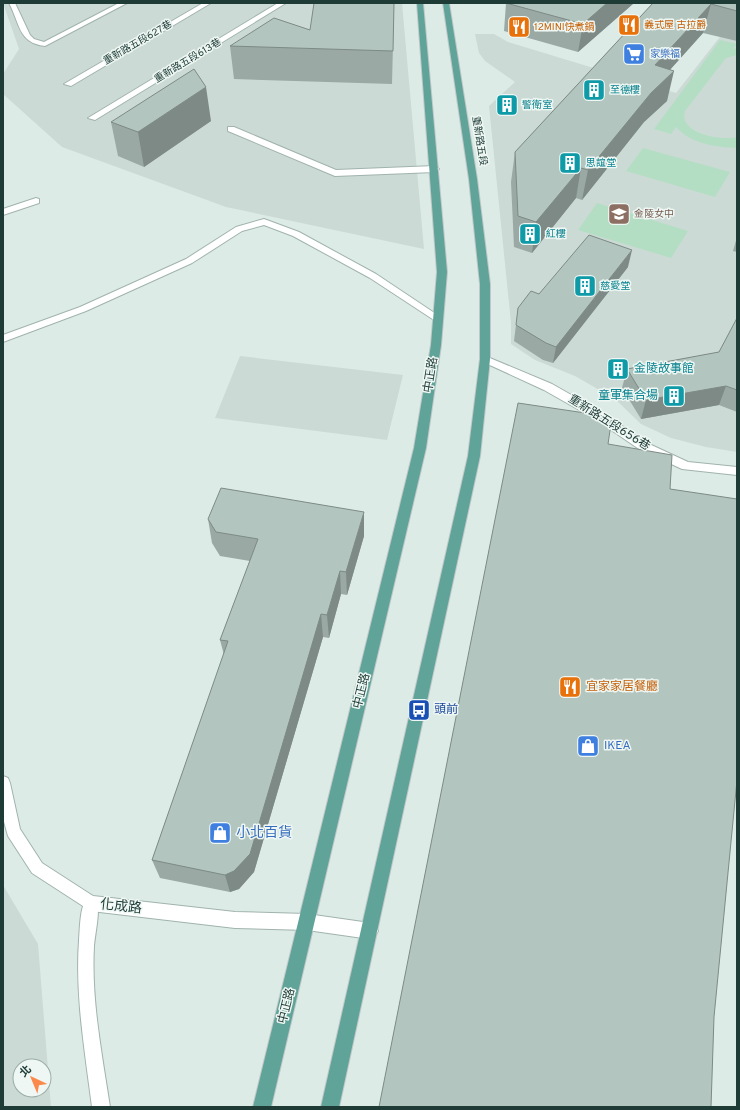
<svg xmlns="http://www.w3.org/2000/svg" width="740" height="1110" viewBox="0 0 740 1110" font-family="Overpass,'Noto Sans TC',sans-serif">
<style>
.built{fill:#ccdad5;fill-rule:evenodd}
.green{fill:#b4dec4}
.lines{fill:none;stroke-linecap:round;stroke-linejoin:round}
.service-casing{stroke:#a0b3ae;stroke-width:2}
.minor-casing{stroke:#a0b3ae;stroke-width:2}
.tertiary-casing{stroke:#a0b3ae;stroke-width:2}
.primary-casing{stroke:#c0c8c7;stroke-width:2}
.service{fill:#fff;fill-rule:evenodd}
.minor{fill:#fff;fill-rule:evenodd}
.tertiary{fill:#fff;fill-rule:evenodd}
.primary{fill:#5fa399;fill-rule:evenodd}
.wall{fill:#9aa9a4}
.shaded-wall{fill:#7d8a86}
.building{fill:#b3c5bf;stroke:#7d8a86}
.labels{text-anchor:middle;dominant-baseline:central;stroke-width:3;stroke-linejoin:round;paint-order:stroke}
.far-food-label{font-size:10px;fill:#c56008;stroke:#eef7f3;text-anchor:start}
.far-street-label{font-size:10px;fill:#1e3b36;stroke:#eef7f3}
.far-shop-label{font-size:10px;fill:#366cbe;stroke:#eef7f3;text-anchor:start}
.far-culture-label{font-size:10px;fill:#0d838f;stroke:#eef7f3;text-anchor:start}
.far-education-label{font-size:10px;fill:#785e54;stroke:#eef7f3;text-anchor:start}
.culture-label{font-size:12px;fill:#0d838f;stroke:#eef7f3;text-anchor:start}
.street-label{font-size:12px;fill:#1e3b36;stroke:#eef7f3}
.food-label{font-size:12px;fill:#c56008;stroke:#eef7f3;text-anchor:start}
.transit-label{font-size:12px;fill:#164399;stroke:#eef7f3;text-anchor:start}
.shop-label{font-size:12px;fill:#366cbe;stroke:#eef7f3;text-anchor:start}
.near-shop-label{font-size:14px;fill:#366cbe;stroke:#eef7f3;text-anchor:start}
.near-street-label{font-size:14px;fill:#1e3b36;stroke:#eef7f3}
</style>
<rect width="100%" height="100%" fill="#ddebe6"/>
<path class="built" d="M3,3H402L424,249L226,207L62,147L3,94V74L19,49Z
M737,15V452L706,447L671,438L641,424L615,399L575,376L535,360L511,344V323L489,106L515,82L485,61L479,53L475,34H494L508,42L676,93Z
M240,356L403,375L387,440L215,418Z
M3,885L38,944L51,1107H3ZM20,1066H44V1090H20Z"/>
<path class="green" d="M720,40L737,44L733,49L737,48V55L726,58L685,111C678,134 722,141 737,137V148C715,147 691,144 676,127L671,134L654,129Z
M643,148L730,172L715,197L626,171Z
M597,203L688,231L671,258L578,230Z"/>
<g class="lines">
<g class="service-casing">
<path id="service" d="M203,3H211L71,86L64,84Z
M278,3H286L95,120L88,118Z
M36,198L39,199V203L3,215V209Z
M264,219L299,232L376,274L442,318L437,321L434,320L370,278L293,236L264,225L242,231L192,263L86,311L3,342V335L80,307L186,259L236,227Z"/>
</g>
<g class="minor-casing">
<path id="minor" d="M9,3H15L30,35L34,39L44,42L119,3H127L45,46C18,43 20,23 9,3Z
M228,127H234L336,170L435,166L439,169L435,172L335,176L228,131Z
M91,895L96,898C101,909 95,933 94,946C91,1000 102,1054 110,1107H92C85,1052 75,996 79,940C80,926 80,910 86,898Z"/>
</g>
<g class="tertiary-casing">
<path id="tertiary" d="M485,356L552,384L603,413L647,443L688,462L737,467V475L682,469L639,449L595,419L544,390L481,361L480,359L481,357Z
M3,776L8,778L10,783L20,829L42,863L93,896L235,912L307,914L370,923L375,926L378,931L375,936L370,939L307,930L235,928L91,911L86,908L32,873L8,836L3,818Z"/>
</g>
<g class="primary-casing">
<path id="primary" d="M417,3H423L447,272L441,345L426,448L271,1107H253L414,448L431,345L437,272Z
M443,3H449L477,179L490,284V359L480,456L339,1107H321L468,456L480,359V284L469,179Z"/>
</g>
<use href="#service" class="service"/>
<use href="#minor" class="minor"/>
<use href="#tertiary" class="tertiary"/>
<use href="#primary" class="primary"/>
</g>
<path class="wall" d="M394,3L392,84L234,79L230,46L310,30Z
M506,3H634L578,52L504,31Z
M651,3H737V41L703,33L670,70L667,101L644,122L582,200L576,198L532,253L514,247L511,182L515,152L652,4Z
M211,121L144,167L118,156L111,122Z
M737,237V252L733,251Z
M628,267L553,363L543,360L514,341L518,308L539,294Z
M737,318V412L719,405L641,419L622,388L627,369L719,352Z
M208,519L364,536L347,595L341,594L329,638L323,637L254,872L239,889L230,892L160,878L152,860L224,655L220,640L250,561L220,556L212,543Z"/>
<path class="shaded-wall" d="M607,3H634L578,52L583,24Z
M711,4L703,33L648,94L655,65Z
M674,71L667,101L644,122L582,200L588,170L651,93Z
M206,87L211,121L144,167L138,132Z
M581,168L576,198L532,253L536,222Z
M632,250L628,267L553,363L556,347Z
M726,386L719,405L641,419L646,400Z
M364,512V536L347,595L346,572Z
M340,571L341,594L329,638L327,615Z
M321,614L323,637L254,872L239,889L230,892L225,875Z"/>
<path class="building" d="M314,3H394L393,51L230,46L274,18L310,30Z
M506,3H607L583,24Z
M653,3H737V11L711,4L655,65L674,71L651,93L588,170L581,168L536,222L518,216L515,152Z
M194,69L206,87L138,132L111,122Z
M589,235L632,250L556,347L546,343L516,325L518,308L531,291L539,294Z
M737,318V390L726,386L646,400L627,369L719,352Z
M518,403L612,417L608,444L672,455L670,489L737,499V780L714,1017L711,1107H379Z
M221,488L364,512L346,572L340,571L327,615L321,614L250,854L234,871L225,875L152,860L228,641L220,640L258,539L216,532L208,519Z"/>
<defs>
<g id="restaurant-square" transform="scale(1.15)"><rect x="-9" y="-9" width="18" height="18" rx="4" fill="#e8710a" stroke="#eef7f3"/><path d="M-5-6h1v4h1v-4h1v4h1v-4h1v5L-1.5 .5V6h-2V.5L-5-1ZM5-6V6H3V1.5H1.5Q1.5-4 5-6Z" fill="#fff"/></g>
<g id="supermarket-square" transform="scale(1.15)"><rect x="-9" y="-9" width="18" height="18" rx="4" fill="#3f7fe0" stroke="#eef7f3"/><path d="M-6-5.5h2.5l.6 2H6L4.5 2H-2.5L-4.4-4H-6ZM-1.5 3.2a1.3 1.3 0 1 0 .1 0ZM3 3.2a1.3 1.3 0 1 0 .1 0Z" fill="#fff"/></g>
<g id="building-square" transform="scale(1.15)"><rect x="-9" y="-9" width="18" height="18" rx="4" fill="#0f9aa8" stroke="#eef7f3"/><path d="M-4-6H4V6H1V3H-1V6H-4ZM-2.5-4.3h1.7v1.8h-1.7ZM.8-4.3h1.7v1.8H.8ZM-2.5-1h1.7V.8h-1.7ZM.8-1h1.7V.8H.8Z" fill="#fff"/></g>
<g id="school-square" transform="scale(1.15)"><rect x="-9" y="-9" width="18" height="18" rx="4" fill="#8d6e63" stroke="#eef7f3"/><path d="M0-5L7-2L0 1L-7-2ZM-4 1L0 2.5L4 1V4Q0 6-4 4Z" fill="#fff"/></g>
<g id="bus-square" transform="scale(1.15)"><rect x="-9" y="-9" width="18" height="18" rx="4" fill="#1a4fb4" stroke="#eef7f3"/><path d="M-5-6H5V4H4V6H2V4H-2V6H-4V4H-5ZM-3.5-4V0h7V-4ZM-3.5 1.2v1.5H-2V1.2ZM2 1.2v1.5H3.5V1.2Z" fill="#fff"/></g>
<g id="shop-square" transform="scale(1.15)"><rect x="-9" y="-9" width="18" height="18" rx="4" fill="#3f7fe0" stroke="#eef7f3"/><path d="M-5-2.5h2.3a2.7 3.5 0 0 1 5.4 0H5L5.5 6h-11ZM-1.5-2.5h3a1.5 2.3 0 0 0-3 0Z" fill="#fff"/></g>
</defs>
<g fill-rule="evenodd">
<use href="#restaurant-square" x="629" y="25"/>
<use href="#restaurant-square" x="519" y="27"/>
<use href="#supermarket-square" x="634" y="54"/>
<use href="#building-square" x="594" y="90"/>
<use href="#building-square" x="507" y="105"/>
<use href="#building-square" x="570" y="163"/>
<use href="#school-square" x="619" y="214"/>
<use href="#building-square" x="530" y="234"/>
<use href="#building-square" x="585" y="286"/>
<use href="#building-square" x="618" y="369"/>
<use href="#building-square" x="674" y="396"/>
<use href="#restaurant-square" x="570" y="687"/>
<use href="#bus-square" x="419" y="710"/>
<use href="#shop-square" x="588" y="746"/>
<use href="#shop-square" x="220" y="833"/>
</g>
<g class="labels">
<g class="far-food-label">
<text x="644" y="25">義式屋 古拉爵</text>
<text x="534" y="27">12MINI快煮鍋</text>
</g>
<g class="far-street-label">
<text transform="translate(138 43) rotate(-30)">重新路五段627巷</text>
<text transform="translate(188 61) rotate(-31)">重新路五段613巷</text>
<text transform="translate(479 141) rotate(81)">重新路五段</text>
</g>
<g class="far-shop-label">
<text x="650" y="54">家樂福</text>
</g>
<g class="far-culture-label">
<text x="610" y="90">至德樓</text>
<text x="522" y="105">警衛室</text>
<text x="586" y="163">思誼堂</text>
<text x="546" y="234">紅樓</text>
<text x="600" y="286">慈愛堂</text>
</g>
<g class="far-education-label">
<text x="634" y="214">金陵女中</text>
</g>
<g class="culture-label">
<text x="634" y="369">金陵故事館</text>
<text x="658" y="396" text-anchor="end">童軍集合場</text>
</g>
<g class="street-label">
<text transform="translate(431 375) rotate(-81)">中正路</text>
<text transform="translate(609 423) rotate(32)">重新路五段656巷</text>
<text transform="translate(362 691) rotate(-76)">中正路</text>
<text transform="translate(287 1006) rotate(-76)">中正路</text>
</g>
<g class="food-label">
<text x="586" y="687">宜家家居餐廳</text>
</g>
<g class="transit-label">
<text x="434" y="710">頭前</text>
</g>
<g class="shop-label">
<text x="604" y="746">IKEA</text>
</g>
<g class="near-shop-label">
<text x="236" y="833">小北百貨</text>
</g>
<g class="near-street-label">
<text transform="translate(121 907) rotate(6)">化成路</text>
</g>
</g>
<rect width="740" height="1110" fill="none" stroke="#1e3b36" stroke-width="8"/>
<g transform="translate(32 1078) rotate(316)"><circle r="19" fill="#eef7f3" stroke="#9baca7"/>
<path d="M0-3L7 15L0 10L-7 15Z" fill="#fb894b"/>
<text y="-6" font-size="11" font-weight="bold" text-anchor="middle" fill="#1e3b36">北</text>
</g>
</svg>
